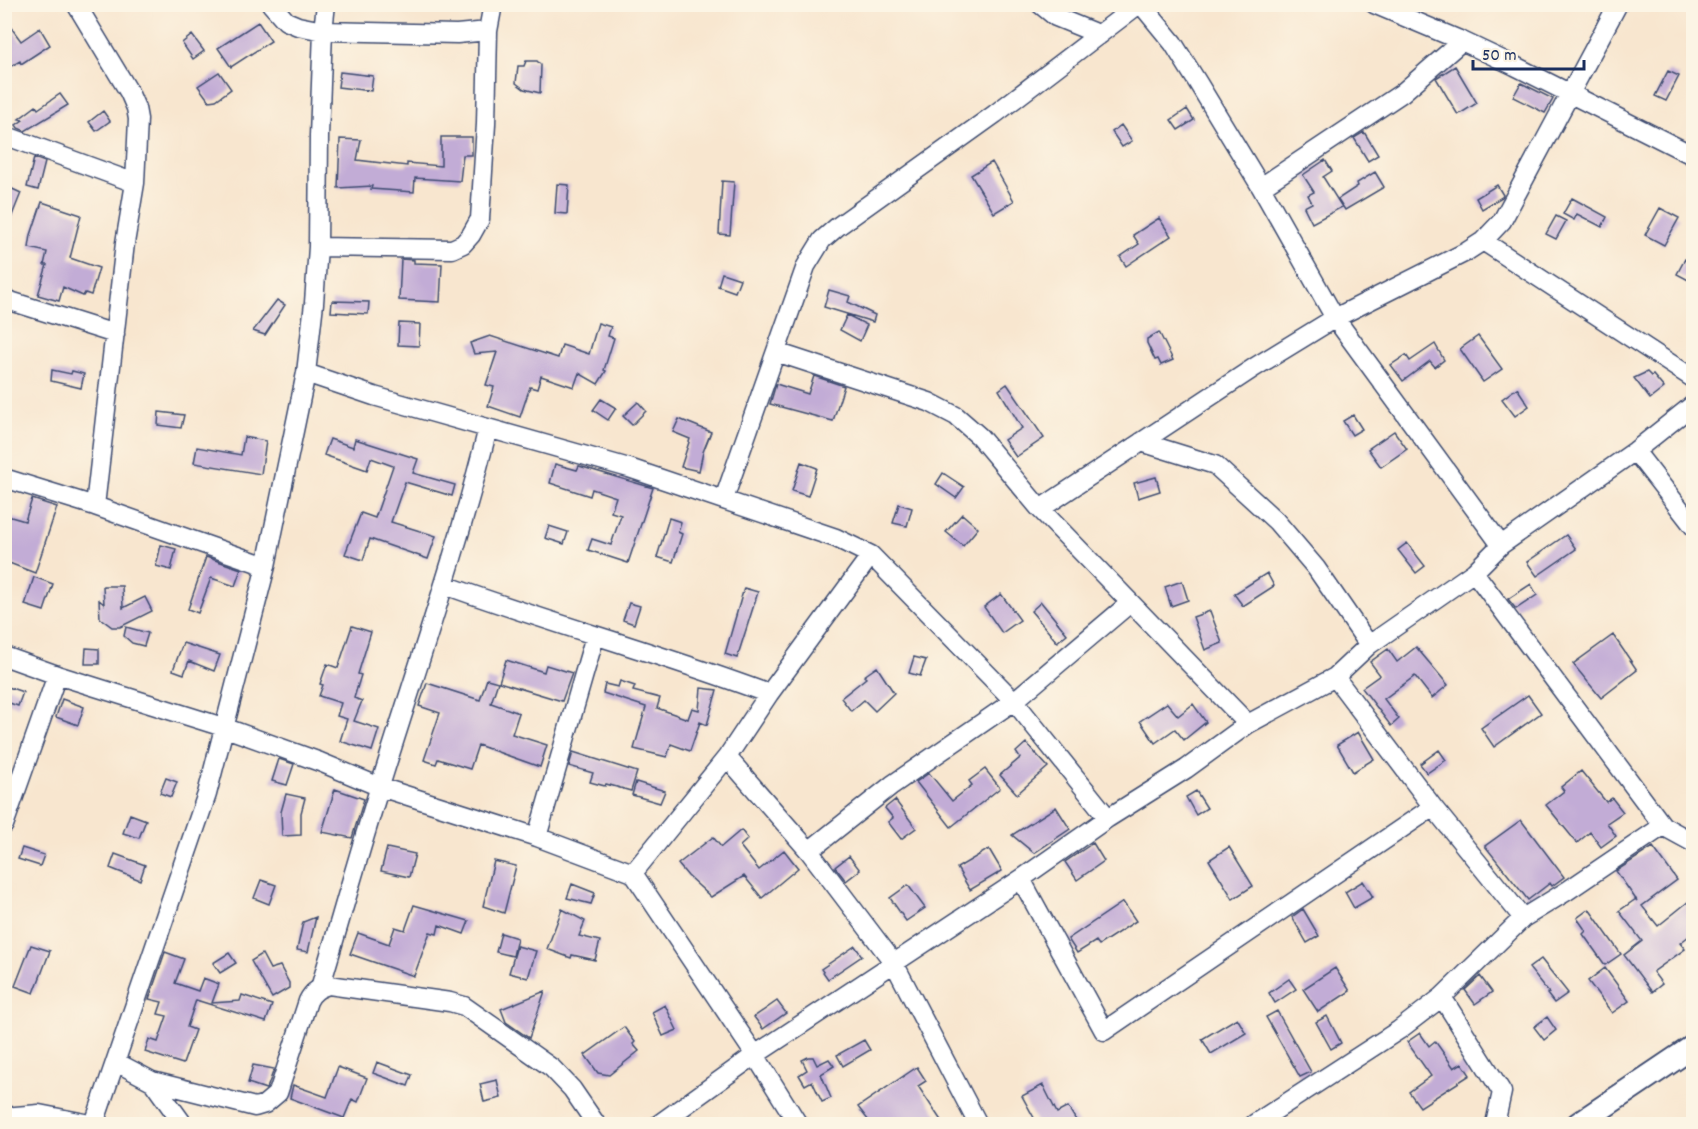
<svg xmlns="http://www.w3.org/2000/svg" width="1698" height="1129" viewBox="0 0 1698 1129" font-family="Dekko,sans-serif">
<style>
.building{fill:#c2acd6}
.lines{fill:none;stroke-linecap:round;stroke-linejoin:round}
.minor-casing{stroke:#3c4a6f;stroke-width:21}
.tertiary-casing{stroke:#3c4a6f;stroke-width:26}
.minor{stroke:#fff;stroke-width:18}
.tertiary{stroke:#fff;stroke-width:22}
</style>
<rect width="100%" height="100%" fill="#fcf5e5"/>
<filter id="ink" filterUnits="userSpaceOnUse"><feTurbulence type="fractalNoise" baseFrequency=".0167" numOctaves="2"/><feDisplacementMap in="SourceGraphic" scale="12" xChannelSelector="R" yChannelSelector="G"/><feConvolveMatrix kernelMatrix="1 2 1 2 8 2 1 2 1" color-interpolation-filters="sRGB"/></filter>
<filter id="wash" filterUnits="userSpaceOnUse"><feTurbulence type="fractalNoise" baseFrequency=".008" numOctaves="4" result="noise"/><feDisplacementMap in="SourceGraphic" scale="24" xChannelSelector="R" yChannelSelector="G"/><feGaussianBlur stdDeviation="1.35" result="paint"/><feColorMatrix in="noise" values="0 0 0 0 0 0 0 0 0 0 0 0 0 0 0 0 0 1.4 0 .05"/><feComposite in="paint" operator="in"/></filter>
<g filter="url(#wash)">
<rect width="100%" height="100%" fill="#f8e6cf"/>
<g id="blocks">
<path class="building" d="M4,18L21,41L40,28L50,45L21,64L20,61L4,70V48L10,45L4,38Z
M258,22L271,41L231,67L218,48Z
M192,35L204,51L193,59L182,43Z
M526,61H537L541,65L540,93L524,89L516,83L518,66H524Z
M1455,66L1477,103L1458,115L1436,78Z
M1668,71L1679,76L1666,101L1655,96Z
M219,72L231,89L216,100L209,101L198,86Z
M340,72L373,76L371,91L338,87Z
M1521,83L1553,99L1545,113L1513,97Z
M60,94L68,105L25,131L18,128L16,125L23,120L19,119L36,106L38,109Z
M1187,109L1194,120L1178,130L1171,120Z
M103,111L110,121L96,131L89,122Z
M1121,125L1132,141L1122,147L1112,132Z
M1364,132L1378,155L1368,161L1354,138Z
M441,137H472V155H463L460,181L415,178L414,192L371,189L372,186L338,188L340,139L361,140L357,160L407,166V163L441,166Z
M34,158L45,162L38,190L27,187Z
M1325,160L1332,171L1323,177L1342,207L1312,223L1304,207L1312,203L1308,195L1314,192L1303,175Z
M992,162L1014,201L994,213L971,175Z
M1375,172L1384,187L1345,210L1338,199L1358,186L1357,183Z
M722,181L734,182L730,235L719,234Z
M557,184L569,185L567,214L555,213Z
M1497,185L1503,195L1502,197L1482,209L1476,198Z
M8,187L21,193L5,233L4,194Z
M1572,198L1607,217L1602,227L1577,214L1574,220L1563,214Z
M42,202L81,215L70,258L99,268L91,295L85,293L83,296L63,287L59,301L38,295L47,265H44L47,252L29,248L31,235Z
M1660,208L1679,218L1664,245L1645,235Z
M1556,216L1566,221L1556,239L1546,234Z
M1159,218L1171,236L1126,266L1120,257L1139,244L1133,235Z
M401,259L414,260V263L442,264L440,302L399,300Z
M1685,259L1694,264V283L1677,274Z
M722,273L740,279L735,292L718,286Z
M829,290L850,296L848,302L875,315L873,322L824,307Z
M277,300L285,305L265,335L253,331Z
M332,301L369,302L368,314L331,312Z
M847,315L867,325L860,341L840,330Z
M399,323L420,324L419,346L398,345Z
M598,323L611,327L608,336L614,338L604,370L606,371L598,384L579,373L574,387L541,376L537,389L530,387L520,417L488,406L494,387L486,385L497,352L474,354L470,343L490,336L558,358L562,345L589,354Z
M1159,332L1173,360L1161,365L1158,359L1155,360L1147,343V339Z
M1478,336L1502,369L1483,382L1460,349Z
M1435,344L1444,360L1435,367L1430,361L1403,381L1391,365L1406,355L1410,361Z
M52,370L71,374L72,371L84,374L81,388L51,381Z
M1647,372L1651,376L1653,375L1664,388L1650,399L1634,378Z
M814,376L844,386L833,421L770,404L776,384L808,394Z
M1007,384L1044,438L1016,457L1004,440L1022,428L999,390Z
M1517,388L1529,406L1515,416L1502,399Z
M601,399L616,408L608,420L593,410Z
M638,402L646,411L632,425L623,416Z
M159,412L184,415L181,428L158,425Z
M1353,415L1362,429L1352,435L1343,421Z
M679,419L711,432L703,452L699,471L681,467L690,439L673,432Z
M1394,431L1407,449L1381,467L1368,449Z
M244,437L266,441L261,474L194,463L197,447L241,455Z
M330,439L353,447L355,439L418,459L413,473L455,485L452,496L405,482L391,522L436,536L428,559L370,539L363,560L345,554L361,513L375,518L393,466L371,458L367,470L324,455Z
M801,462L817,468L808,496L792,491Z
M555,464L577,470L579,466L653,488L628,563L588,550L592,539L611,545L621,515L611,512L616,497L592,489L590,496L550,483Z
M943,473L964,487L956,498L936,484Z
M1156,477L1160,491L1138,498L1134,483Z
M32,499L57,507L35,573L4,561V515L25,521Z
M899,504L912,508L907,526L893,523Z
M962,514L978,528L963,546L946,532Z
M669,518L681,522L678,532L682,534L673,562L657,557Z
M549,526L568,532L564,544L545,538Z
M1566,535L1576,549L1537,576L1527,562Z
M1407,543L1425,566L1416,573L1398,550Z
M161,545L176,549L171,570L156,566Z
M206,557L241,569L235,586L211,578L198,613L188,609Z
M1267,573L1274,586L1243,606L1234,594Z
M34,577L53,584L44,611L25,605Z
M1182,581L1188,600L1171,606L1165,587Z
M1531,584L1537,595L1516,609L1508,599Z
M103,586H122L123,608L145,597L152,611L120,627H112L100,618L99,600L104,604Z
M744,588L758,592L737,658L725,654Z
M1001,594L1020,620L1002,633L984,607Z
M1041,602L1067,634L1057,642L1031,611Z
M629,603L640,606L634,624L623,620Z
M1210,611L1222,643L1205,650L1193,617Z
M352,626L371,632L358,674L361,675L354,698L362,701L354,721L379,729L372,751L340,741L347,719L337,716L341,703L319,696L323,685L320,684L327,664L338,668Z
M126,627L148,633L144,646L132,643L124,636Z
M1613,635L1637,670L1601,698L1573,664Z
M183,643L220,655L214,671L189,661L184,674L173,670Z
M1416,647L1448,685L1432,698L1415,676L1384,699L1399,719L1391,726L1362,688L1380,675L1370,662L1388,649L1397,662Z
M86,648L99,649V664H85Z
M914,657L926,660L920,676L909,673Z
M506,660L544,672L546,665L572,673L562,701L499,682Z
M877,667L894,693L875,711L864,700L851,711L841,698L866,678L864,676Z
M487,679L498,682L491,703L519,713L512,734L547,745L540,767L478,745L470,769L438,759L436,764L424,760L440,713L419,706L427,683L480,700Z
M620,681L635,686L633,691L660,698L657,708L688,719L692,708L699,710L701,688L717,690L707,725L700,722L690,751L671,744L667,757L634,749L646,707L603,693L605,684L618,687Z
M8,687L23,692L18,706L4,701Z
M1528,695L1541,713L1494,747L1481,728Z
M62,699L84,707L78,725L56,717Z
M1167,703L1178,716L1193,704L1206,722L1184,740L1175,729L1155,743L1140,721Z
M1358,732L1374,759L1353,772L1337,745Z
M1026,743L1048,767L1017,794L1000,775L1020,758L1016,752Z
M1439,750L1446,760L1427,773L1420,764Z
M573,752L637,772L631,791L606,784L605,786L590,782L593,773L569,766Z
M279,759L294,764L287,785L272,781Z
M985,769L1000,788L951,827L916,782L929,773L952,801L972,785L969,781Z
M1581,771L1606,802L1612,798L1623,812L1607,823L1616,836L1601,847L1590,832L1577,843L1546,805L1564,791L1561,787Z
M166,778L177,782L171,797L160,793Z
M636,782L665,791L660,803L632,795Z
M335,789L364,799L352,838L322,832Z
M1196,791L1207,808L1196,815L1186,797Z
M286,794L305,798L301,813V835L282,836L281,812Z
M895,800L916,828L901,839L888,822L893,818L885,808Z
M1056,807L1070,829L1034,853L1012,835Z
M130,814L146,820L139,838L123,833Z
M1521,820L1564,877L1552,886L1550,883L1528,900L1485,846Z
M741,830L748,839L740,846L759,870L784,850L798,868L762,898L744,876L711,897L688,876L678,864L713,837L721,847Z
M1093,843L1104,861L1077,880L1065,862Z
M1229,847L1253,886L1233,899L1209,860Z
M1653,847L1677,880L1642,906L1658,926L1694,897V932L1680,943L1685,949L1653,972L1662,984L1652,992L1624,955L1642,941L1619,911L1636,899L1637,901L1616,871Z
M22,848L44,855L40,866L18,859Z
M387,848L415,854L409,877L381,871Z
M989,849L1002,871L970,890L957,868Z
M115,854L145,865L140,880L110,868Z
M849,856L860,870L846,881L835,867Z
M494,861L516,866L504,913L483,906Z
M261,880L276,885L269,904L254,898Z
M1363,881L1373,897L1354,908L1345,892Z
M572,884L595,893L591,904L567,898Z
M908,885L925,908L906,921L890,898Z
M1123,902L1136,921L1099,945L1096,941L1077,953L1068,939Z
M414,905L469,921L464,934L439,925L437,934L430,932L414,976L350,954L358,933L389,944L395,927L405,930Z
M562,909L585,921L579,936L600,941L595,960L572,955L571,958L547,949Z
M1303,909L1319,936L1307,943L1292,917Z
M1589,909L1621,954L1605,965L1583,934L1586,931L1577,918Z
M316,917L308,952L297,950L303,922Z
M501,933L517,938L513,956L496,952Z
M31,945L50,951L34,993L15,986Z
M517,946L536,951L528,978L509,973Z
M855,946L862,956L828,979L821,969Z
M165,952L184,959L175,983L198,991L203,978L219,984L212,1003L240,1001L242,995L272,1005L266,1022L196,1000L187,1027L195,1030L183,1064L145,1052L149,1039L158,1042L167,1016L158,1014L162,1002L149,999Z
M229,953L236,963L220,973L213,963Z
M262,954L270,969L280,966L289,983V988L272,998L251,961Z
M1541,959L1568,993L1554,1003L1547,994L1549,993L1529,968Z
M1335,968L1350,991L1318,1012L1303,989Z
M1605,968L1629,1001L1612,1013L1588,981Z
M1480,976L1492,992L1475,1004L1465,990Z
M1289,979L1296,989L1275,1003L1269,993Z
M545,991L529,1038L506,1022L501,1009Z
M777,1001L786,1013L763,1029L754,1017Z
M665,1005L677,1030L663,1036L652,1012Z
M1277,1011L1311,1072L1300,1077L1266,1017Z
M1327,1016L1341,1043L1331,1049L1316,1022Z
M1547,1017L1556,1030L1544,1040L1534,1027Z
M1237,1018L1246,1033L1211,1054L1202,1039Z
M624,1027L635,1042L633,1044L639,1051L609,1075L598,1073L585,1055Z
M1420,1033L1429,1046L1435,1041L1454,1068L1462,1063L1470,1075L1420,1107L1409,1092L1431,1076L1407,1042Z
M864,1040L870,1050L843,1066L837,1055Z
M808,1057H813L817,1065L829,1059L834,1066L821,1074L831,1098L822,1102L812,1081L805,1085L799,1075L807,1070L802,1060Z
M377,1062L412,1075L408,1086L373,1073Z
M253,1065L274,1069L268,1086L266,1089L248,1083Z
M338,1067L367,1078L358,1102L352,1099L344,1118L290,1098L293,1085L327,1097Z
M917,1067L926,1081L918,1086L944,1125H872L858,1107Z
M497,1080L501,1098L484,1102L480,1084Z
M1043,1085L1057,1113L1068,1107L1079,1125H1038L1022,1096Z"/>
</g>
</g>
<g filter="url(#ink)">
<use href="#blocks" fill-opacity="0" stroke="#3c4a6f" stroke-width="1.5"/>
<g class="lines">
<g class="minor-casing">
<path id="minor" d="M76,4L129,92L136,108L138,119L135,183L125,243L95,506
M271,4L286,21L298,26L323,31L457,34L488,31L493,4
M1040,4L1056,17L1100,35
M1141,4L1173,43L1198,83L1261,187L1335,318L1501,545
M1374,4L1462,41L1515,66L1694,156
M4,135L135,183
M1261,187L1402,93L1462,41
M1483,241L1694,379
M318,247L452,249L463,244L471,235L480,219L486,124L488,31
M4,299L115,334
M776,352L929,402L956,416L979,436L1040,509L1248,724
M306,373L374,396L629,468L836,538L871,555L1014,701L1108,818
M1141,442L1215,465L1276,521L1316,568L1369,645
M1635,451L1694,527
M4,478L95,506L266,566
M724,499L806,266L822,240L837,227L995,114L1139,4
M1040,509L1255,367L1335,318L1466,252L1483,241L1502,221L1618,4
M1474,572L1663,826L1694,843
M445,585C552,624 663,654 769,694
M4,656L57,675L223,727L320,762L380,787L537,837L633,873L755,1055L798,1124
M1335,677L1433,807L1523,918
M727,757L809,851L894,963L978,1124
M4,825L57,675
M537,837L595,636
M809,851L892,785L1014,701L1130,603
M633,873L727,757L769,694L871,555
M1021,879L1104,1031L1433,807
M320,988C340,921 359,853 380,786C417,667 458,550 488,428
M1442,997L1502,1092L1495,1124
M116,1062L152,1081L183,1124
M152,1081L255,1107L265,1104L278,1093L308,1001C313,991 319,988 329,985L450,1002L464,1006L552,1068L572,1089L596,1124
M4,1117L39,1114L90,1124
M94,1124L207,794L266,566L306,373L314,303L318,247L319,136L323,31L326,4
M659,1124L755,1055L1021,879L1108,818L1186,769L1248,724L1335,677L1369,645L1474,572L1501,545L1635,451L1694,404
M1254,1124L1399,1030L1442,997L1523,918L1567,891L1663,826"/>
</g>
<g class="tertiary-casing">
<path id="tertiary" d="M1578,1124L1694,1046"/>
</g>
<use href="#minor" class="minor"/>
<use href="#tertiary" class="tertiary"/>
</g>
</g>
<rect width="1698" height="1129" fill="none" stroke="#fcf5e5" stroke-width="24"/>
<path d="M1473 60v9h111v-9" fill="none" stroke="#1b2f5e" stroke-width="3"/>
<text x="1482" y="60" font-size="18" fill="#1b2f5e" stroke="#fcf5e5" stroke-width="4.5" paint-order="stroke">50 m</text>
</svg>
